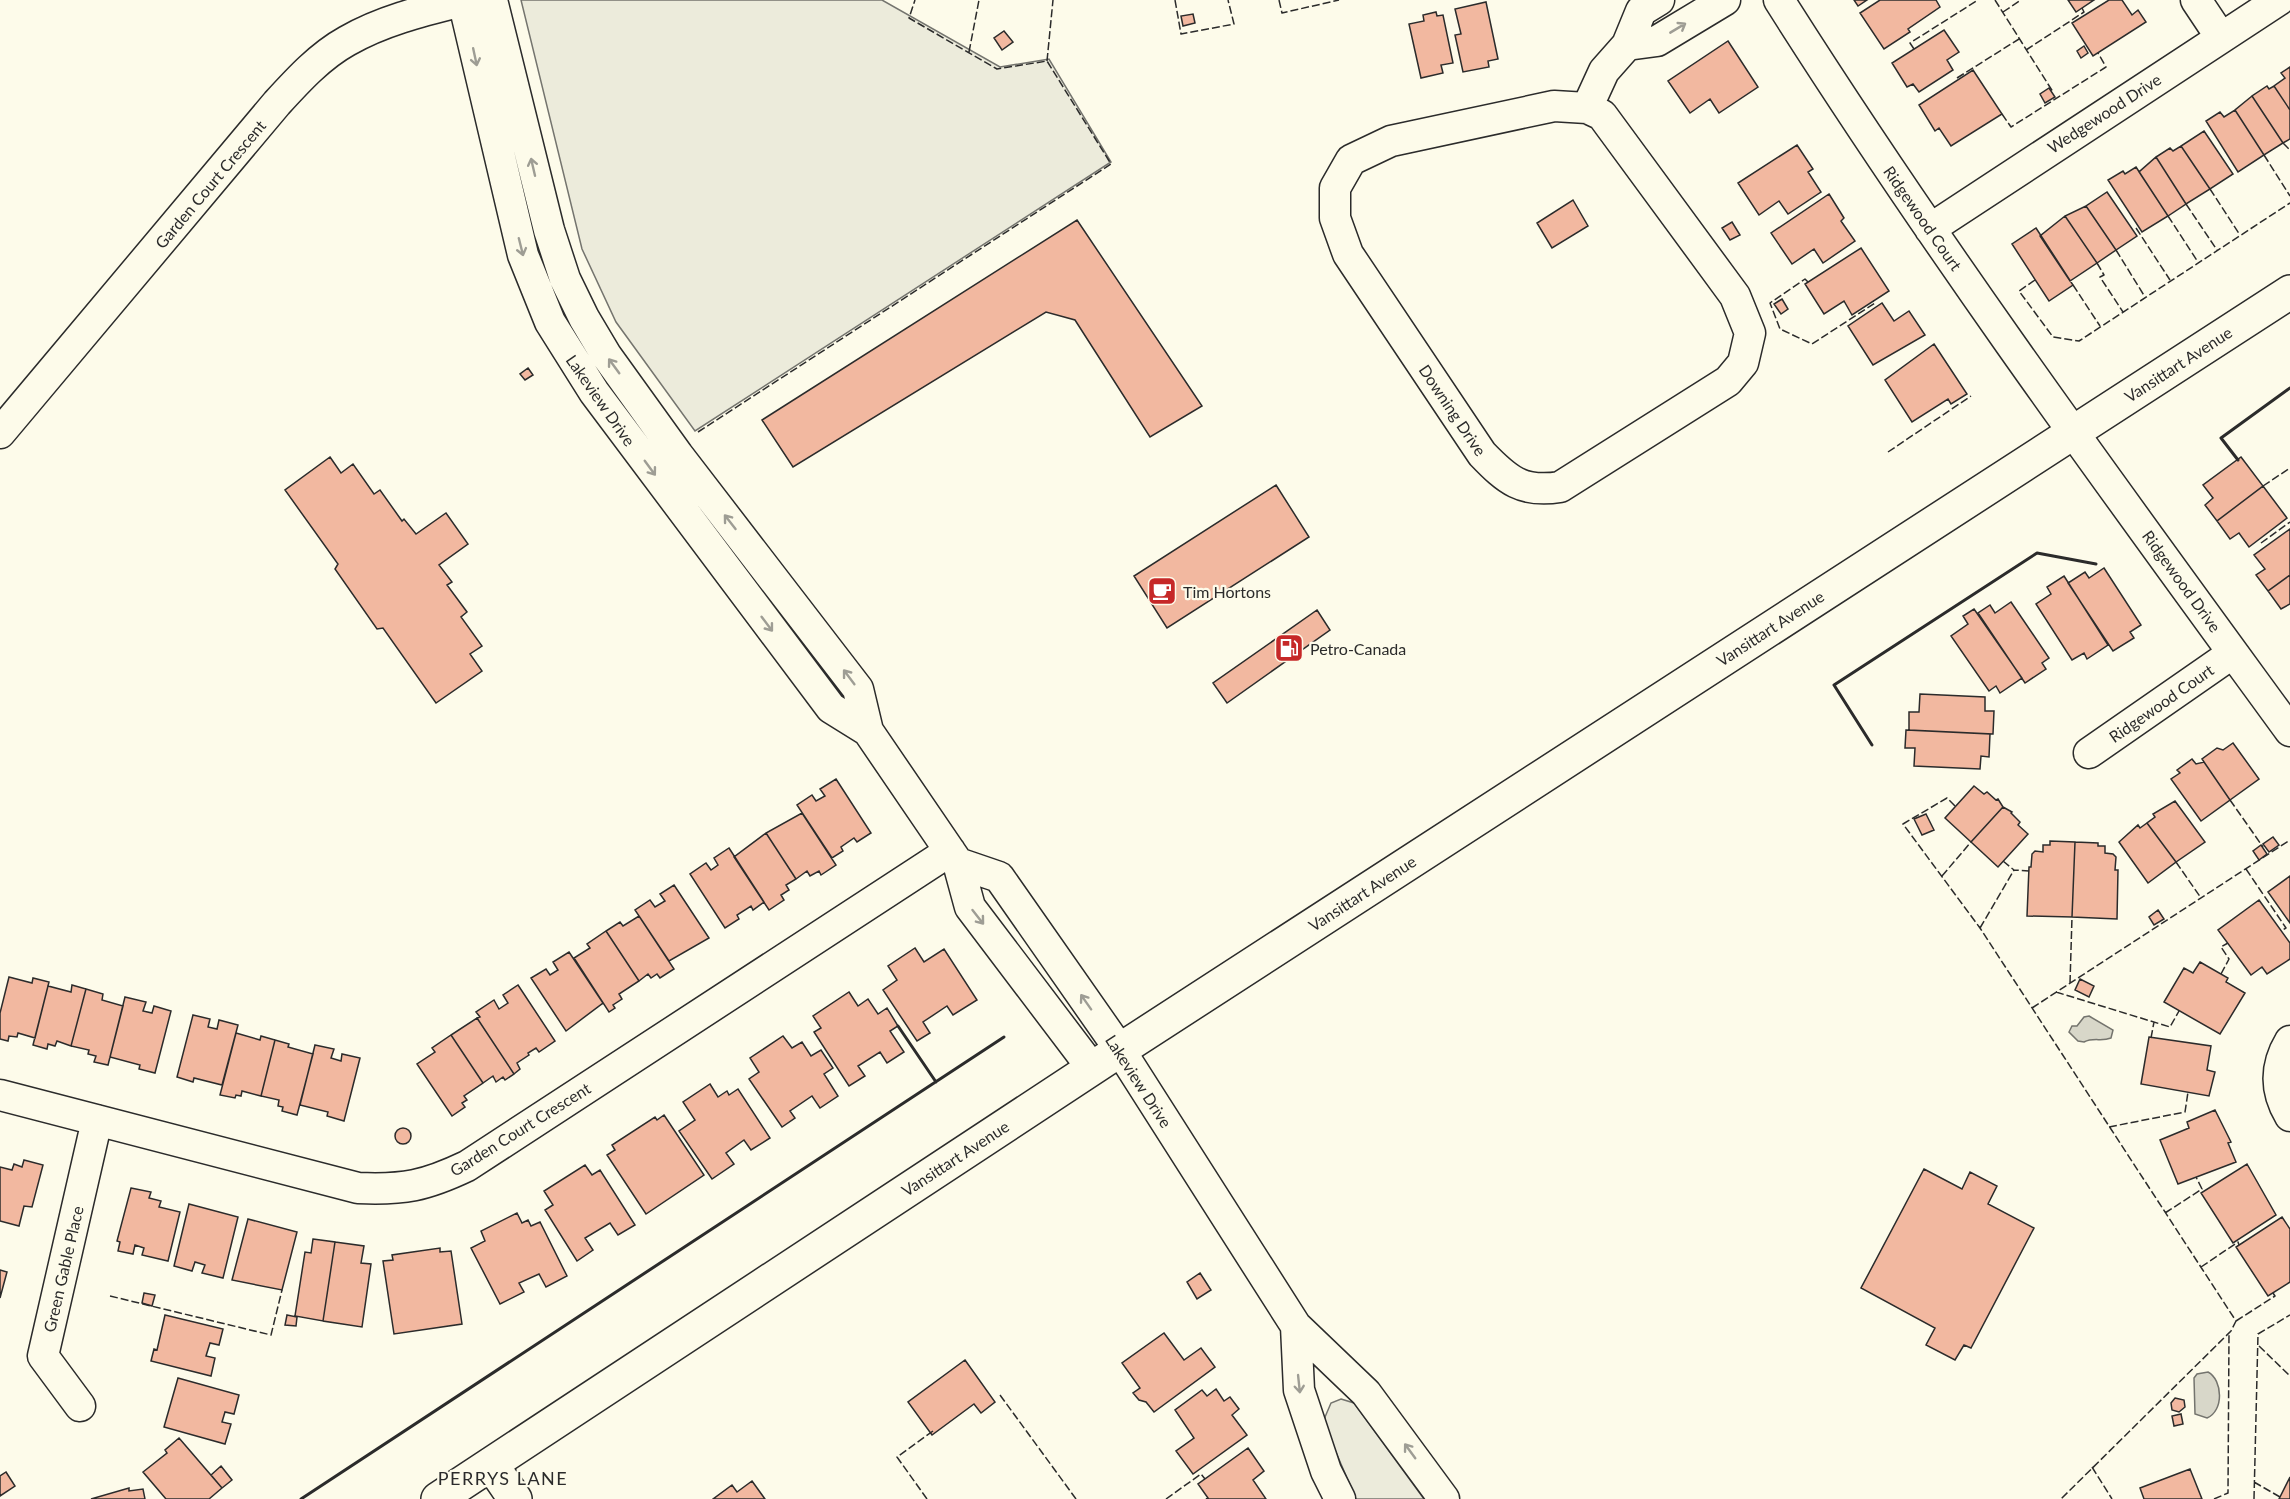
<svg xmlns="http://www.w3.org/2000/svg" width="2290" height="1499" viewBox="0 0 2290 1499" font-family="Lato,sans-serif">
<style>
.green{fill:#ecebdb;stroke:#74746e;stroke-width:1.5}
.water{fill:#d8d7c9;stroke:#74746e;stroke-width:1.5}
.building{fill:#f2b8a0;stroke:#2b2b2b;stroke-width:1.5}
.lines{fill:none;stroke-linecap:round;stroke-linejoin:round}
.minor-casing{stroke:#2b2b2b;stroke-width:33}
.major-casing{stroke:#2b2b2b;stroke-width:36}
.minor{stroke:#fdfbea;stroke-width:30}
.major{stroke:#fdfbea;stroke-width:33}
.fence{stroke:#2b2b2b;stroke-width:1.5;stroke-dasharray:8 3;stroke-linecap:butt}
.wall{stroke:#2b2b2b;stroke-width:3}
.oneway{stroke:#9e9d94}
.labels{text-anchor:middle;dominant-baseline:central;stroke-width:4.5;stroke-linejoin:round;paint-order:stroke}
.street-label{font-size:16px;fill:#2b2b2b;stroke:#fdfbea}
.poi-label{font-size:16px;fill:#2b2b2b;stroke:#fdfbea;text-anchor:start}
.neighbourhood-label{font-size:18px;letter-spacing:1.5px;fill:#2b2b2b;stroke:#fdfbea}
</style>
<rect width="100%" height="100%" fill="#fdfbea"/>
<path class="green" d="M521,0H882L1000,67L1049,59L1111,162L695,431L616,322L582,249Z
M1341,1399L1354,1403L1424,1499H1356L1326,1429L1325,1417L1331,1403Z"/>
<path class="water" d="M2089,1016L2113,1030L2111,1038C2101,1042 2094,1037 2084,1042L2078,1041L2069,1032L2072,1026H2077L2084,1017Z
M2208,1372C2223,1380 2224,1411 2207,1418L2195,1414L2194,1378L2197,1374Z"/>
<path class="building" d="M1854,0H1867L1858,6Z
M1880,0H1936L1940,7L1908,29L1910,32L1884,49L1860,13Z
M2068,0H2094L2076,12Z
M2109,0H2122L2132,15L2138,10L2146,22L2093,56L2072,23Z
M1486,2L1498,59L1488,61L1489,67L1463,72L1455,35L1461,34L1455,9Z
M1436,12L1437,16L1443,15L1453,63L1441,65L1443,73L1421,78L1409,24L1424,21L1423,15Z
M1193,14L1195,23L1183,26L1181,16Z
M1944,30L1959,52L1947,60L1953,70L1919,92L1913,84L1907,87L1892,63Z
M1004,31L1013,42L1002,50L994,38Z
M1728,41L1758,87L1719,113L1710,99L1690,113L1668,81Z
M2084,46L2088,53L2081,58L2077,51Z
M2290,67V110L2274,86L2285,78L2281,73Z
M1973,70L2002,114L1951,146L1939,128L1935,131L1919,105Z
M2267,86L2269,89L2274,86L2290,110V139L2283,143L2252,96Z
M2049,88L2055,97L2045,103L2040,94Z
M2252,96L2283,143L2264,155L2235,110Z
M2235,110L2264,155L2238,172L2206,121L2220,112L2224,117Z
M2204,131L2233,174L2210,189L2181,146Z
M1797,145L1813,169L1808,172L1821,192L1788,214L1779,201L1759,215L1738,183Z
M2181,146L2210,189L2186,204L2156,157L2170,148L2173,151Z
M2156,157L2186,204L2168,216L2139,172Z
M2136,167L2168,216L2142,232L2108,180L2123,171L2125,174Z
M2107,192L2137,236L2116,250L2086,206Z
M1829,194L1844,218L1841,221L1855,241L1823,263L1814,249L1792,264L1771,233Z
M1573,200L1588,226L1552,248L1537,223Z
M2086,206L2116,250L2097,263L2065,216Z
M2065,216L2097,263L2070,281L2040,236Z
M1077,220L1202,406L1150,437L1075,320L1046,312L793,467L762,420Z
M1732,222L1740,235L1730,240L1722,228Z
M2036,228L2073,285L2049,301L2012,244Z
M1861,248L1889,291L1852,315L1844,301L1824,314L1805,284Z
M1782,299L1788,309L1781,314L1774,304Z
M1882,303L1894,321L1909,311L1925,335L1873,365L1848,326Z
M1934,344L1967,394L1951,404L1948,399L1912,422L1885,380Z
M528,368L533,375L525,380L520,374Z
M330,457L341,473L353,464L374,494L380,490L402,521L404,519L416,534L446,513L468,544L439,565L452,582L447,585L467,612L461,617L482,646L470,654L482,671L436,703L383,628L377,629L335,569L338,564L285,490Z
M2241,457L2263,486L2217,521L2205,505L2213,498L2203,485Z
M1276,485L1309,537L1167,628L1134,576Z
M2263,486L2287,518L2249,547L2239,533L2230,539L2217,521Z
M2290,529V575L2268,591L2256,575L2265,569L2254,555Z
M2104,568L2141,625L2130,632L2134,638L2113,651L2068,583L2085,572L2089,578Z
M2290,575V604L2281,609L2268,591Z
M2064,576L2108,645L2087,659L2084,653L2072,660L2036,604L2051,594L2047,587Z
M2011,602L2049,658L2042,663L2046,669L2025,683L1978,613L1990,605L1995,613Z
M1974,609L2022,678L2000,693L1996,686L1989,691L1951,636L1968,624L1963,616Z
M1317,610L1330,630L1227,703L1213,683Z
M1920,694L1985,697V711H1994L1993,734L1909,730V712H1919Z
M1906,730L1990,734L1989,757L1981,756L1980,769L1914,766L1915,748H1905Z
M2233,743L2259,779L2230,800L2202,759L2217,748L2223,750Z
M2192,759L2196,764L2204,762L2230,800L2201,821L2171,779L2180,773L2177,770Z
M836,779L871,833L857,842L854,838L841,847L843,851L832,858L797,805L812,795L816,801L825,796L820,789Z
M1974,786L1984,794L1987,792L1996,800L1998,799L2003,807L1971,842L1945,818Z
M2175,801L2205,842L2176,862L2147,823L2155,817L2153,814Z
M2003,807L2012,812L2011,813L2020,822L2018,825L2028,834L1998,867L1971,842Z
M802,813L836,865L821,875L819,871L810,876L807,871L796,879L766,833Z
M1926,814L1934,830L1922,835L1914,819Z
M2147,823L2176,862L2148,883L2119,842L2138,825L2140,828Z
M766,833L796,879L786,885L789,890L781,895L784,900L769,910L734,857Z
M2273,837L2279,845L2269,852L2263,844Z
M2050,841L2075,842L2072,917L2027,916L2029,867H2031L2032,854L2035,851L2043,852V845H2050Z
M2075,842L2098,843V846H2105V853L2113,854L2116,857L2115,870H2118L2117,919L2072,917Z
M2261,845L2267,854L2259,860L2253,851Z
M729,848L764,902L753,910L751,906L737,915L739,919L725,928L690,874L706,863L711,870L718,865L714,858Z
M2290,876V923L2268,892Z
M674,885L709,938L669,961L635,910L650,900L655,907L665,901L660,894Z
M2259,900L2290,943V959L2267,974L2262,967L2251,975L2218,930Z
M2158,910L2164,919L2154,925L2149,917Z
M639,916L674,969L660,978L657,974L651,978L648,974L639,981L606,931L620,922L623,926Z
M606,931L639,981L619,994L622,999L613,1005L615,1008L609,1012L574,958L590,948L587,944Z
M915,948L924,962L944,949L977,1000L953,1015L947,1006L923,1022L930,1033L917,1041L883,990L897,980L888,966Z
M569,952L603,1003L566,1031L531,978L546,969L550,975L558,970L553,962Z
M2200,962L2228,978L2226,982L2245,993L2220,1034L2164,1002L2184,968L2193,973Z
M9,977L32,983L33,978L49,982L35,1038L18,1033L17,1037L9,1036L8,1041L0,1039V1013Z
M2080,979L2094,986L2089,997L2075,990Z
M72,985L86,989L71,1046L57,1041L55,1046L48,1044L47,1049L33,1045L48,986L71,992Z
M518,985L555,1041L539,1052L536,1048L528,1053L529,1055L517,1063L520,1069L514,1074L477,1018L480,1017L476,1012L494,1000L499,1009L508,1003L503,995Z
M86,989L103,994L102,1000L123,1006L108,1065L94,1062L96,1056L88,1054L89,1050L71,1046Z
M849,992L858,1006L868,999L878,1014L887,1008L898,1026L890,1031L904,1052L887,1063L880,1052L858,1066L865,1076L849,1086L814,1032L821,1028L813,1016Z
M125,997L146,1002L143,1011L152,1013L154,1006L171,1011L155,1073L139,1069L140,1065L110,1057Z
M193,1015L210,1019L208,1027L217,1029L219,1020L238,1025L222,1085L194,1078L193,1082L177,1077Z
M477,1018L514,1074L505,1080L503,1077L496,1082L493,1076L483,1083L451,1035Z
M236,1033L260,1040L261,1036L275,1040L261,1096L242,1091L241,1096L236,1095L235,1098L220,1095Z
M451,1035L483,1083L464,1096L467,1100L462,1103L465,1107L452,1116L417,1064L435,1052L432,1048Z
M783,1036L792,1048L802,1042L811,1056L821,1050L833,1068L824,1074L838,1096L820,1108L812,1096L790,1111L795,1118L782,1127L749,1079L759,1072L750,1058Z
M2149,1037L2211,1046L2207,1070L2215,1072L2209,1096L2141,1084Z
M275,1040L289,1044L288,1047L313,1054L297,1115L282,1111L283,1107L278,1106L279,1100L261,1096Z
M315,1045L334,1049L331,1058L341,1061L342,1054L360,1058L344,1121L327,1116L328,1112L300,1105Z
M710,1084L718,1097L727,1091L729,1095L738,1089L770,1138L751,1150L744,1140L726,1153L734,1164L712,1179L679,1131L695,1120L683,1102Z
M2215,1110L2231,1142L2228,1143L2236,1162L2178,1184L2160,1140L2189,1128L2187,1122Z
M664,1115L704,1175L646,1214L607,1155L615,1150L612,1145L655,1117L657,1120Z
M395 1136a8 8 0 1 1 16 0a8 8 0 1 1-16 0Z
M24,1160L43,1165L32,1207L24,1206L19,1226L0,1221V1167L12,1170L14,1164L22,1167Z
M2247,1164L2276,1215L2233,1243L2201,1193Z
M585,1165L592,1175L600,1170L635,1225L618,1235L610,1223L585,1238L593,1250L577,1261L545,1210L553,1205L544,1191Z
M1924,1169L1962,1189L1970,1172L1997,1186L1988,1204L2034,1228L1971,1348L1964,1345L1955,1360L1926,1345L1935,1328L1861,1288Z
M131,1188L151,1192L149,1198L161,1201L159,1207L180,1212L168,1261L142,1255L144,1248L135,1245L133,1254L118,1251L120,1242L117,1241Z
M189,1204L238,1217L223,1278L202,1273L205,1265L195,1262L192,1271L174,1266Z
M517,1213L522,1223L528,1220L531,1226L540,1222L567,1276L546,1287L539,1274L519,1283L524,1292L500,1304L471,1248L485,1241L481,1231Z
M2282,1217L2290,1229V1282L2268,1296L2236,1247Z
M248,1219L297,1232L282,1290L232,1280Z
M313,1239L335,1242L323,1321L295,1316L305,1252L311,1253Z
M335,1242L364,1246L361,1263L371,1264L362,1327L323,1321Z
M440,1248V1252L451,1251L462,1324L394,1334L383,1261L393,1260L392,1255Z
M0,1270L7,1272L0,1298Z
M1200,1273L1211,1290L1197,1299L1187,1282Z
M144,1293L155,1295L152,1306L142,1303Z
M165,1315L223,1329L219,1345L210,1343L206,1356L215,1358L211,1376L151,1361L154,1349L157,1350Z
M287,1315L297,1317L296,1326L285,1325Z
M1164,1333L1184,1360L1201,1348L1215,1367L1154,1412L1146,1402L1139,1400L1133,1393L1140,1388L1122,1363Z
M965,1360L995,1402L981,1413L974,1404L932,1435L908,1402Z
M178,1378L239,1395L234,1414L225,1412L222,1422L231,1424L225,1444L164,1427Z
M1216,1389L1224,1401L1230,1397L1239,1409L1232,1415L1247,1435L1193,1474L1176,1451L1194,1438L1175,1410L1202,1390L1207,1396Z
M2175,1398L2184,1400L2185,1407L2179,1412L2172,1410L2171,1403Z
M2181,1414L2183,1424L2174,1426L2172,1416Z
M179,1438L222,1488L209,1499H166L143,1472L167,1453L165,1450Z
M1248,1448L1264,1471L1253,1480L1266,1499H1206L1208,1498L1198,1484Z
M221,1466L232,1480L222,1488L211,1475Z
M2190,1469L2202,1499H2144L2140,1488Z
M6,1472L15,1486L0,1496V1476Z
M2290,1477V1499H2279Z
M752,1481L765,1499H713L732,1485L737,1492Z
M129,1488V1491L143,1489L145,1499H91Z"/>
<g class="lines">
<g class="minor-casing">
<path id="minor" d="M463,0L523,255L550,322L594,392L831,708L868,731
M492,0L549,230L565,279L584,318L606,355L678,455L858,689L868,731L958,863L970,907L1092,1068
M1779,0C1938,251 2115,491 2290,731
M2196,0L2220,36
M1627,45L1657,41L1725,0
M1554,106L1587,108L1602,115L1735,296L1750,333L1743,363L1728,381L1560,487C1522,493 1507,480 1482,454L1348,254L1335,218V188L1351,160L1391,141Z
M1587,108L1604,71L1627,45L1641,11L1659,0
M1930,229L2279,0
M0,433L277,103C298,80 320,56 347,41C383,20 426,10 466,0
M2089,753L2233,653
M958,863L999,877L1120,1050L1296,1326L1366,1393L1444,1499
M2290,1041C2275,1066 2275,1091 2290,1116
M0,1095L358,1188C404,1190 425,1186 467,1166L950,851
M1296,1326L1299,1390L1326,1471L1340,1499
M80,1406L43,1356L97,1120"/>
</g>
<g class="major-casing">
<path id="major" d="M491,1464L515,1499
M438,1499L1120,1050L2290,292"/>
</g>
<use href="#minor" class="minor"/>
<use href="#major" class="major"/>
<path class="fence" d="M1175,0L1181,34L1234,24L1228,0
M1279,0L1282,13L1339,0
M1995,0L2053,92
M2003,12L2021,0
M1914,49L1910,43L1978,0
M2026,50L2084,12L2082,8
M969,52L979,0
M1047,61L1053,0
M1957,78L2019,39
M2002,114L2011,127L2106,67L2098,53
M2283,143L2290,150
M2264,155L2290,196
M2210,189L2240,235
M2186,204L2217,250
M2168,216L2198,262
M2136,228L2170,280
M2116,250L2145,297
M2097,263L2104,275L2100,277L2123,312
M2035,280L2019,291L2053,337L2079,341L2290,203
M1808,282L1805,279L1770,303L1780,329L1812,344L1875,303L1873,301
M2073,285L2100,326
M698,432L1111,164L1047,61L997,69L909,18L915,0
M1888,452L1971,396
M2263,486L2290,468
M2261,543L2290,522
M2230,800L2263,847
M1955,806L1947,798L1903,824L1980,928L2236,1321L2231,1331L2061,1499
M2003,861L2014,870L2029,871
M2176,862L2201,898
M2246,869L2286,928L2281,931
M1942,876L1971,842
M1980,928L2014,870
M2221,974L2229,959L2221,947L2228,943
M2070,983L2072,917
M2056,992L2170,1027L2179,1011
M2032,1008L2290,840
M2151,1038L2154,1022
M2109,1127L2185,1112L2188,1092
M2165,1213L2202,1189L2196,1177
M2201,1267L2238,1242L2239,1245
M110,1296L271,1335L282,1290
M2236,1321L2275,1296L2273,1293
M2259,1346L2290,1376
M1000,1395L1076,1499
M2092,1467L2112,1499
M2254,1482L2280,1497
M927,1499L897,1457L933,1431
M1166,1499L1201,1474L1205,1479
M2214,1499L2228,1493L2229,1333
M2254,1499L2258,1334L2290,1315"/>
<path class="wall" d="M2238,460L2221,438L2290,388
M1872,745L1834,685L2037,553L2096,564
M898,1026L936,1082
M301,1499L1004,1037"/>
</g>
<defs><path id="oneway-shaft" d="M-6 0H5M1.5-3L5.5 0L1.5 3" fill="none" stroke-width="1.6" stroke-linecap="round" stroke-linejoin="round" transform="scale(1.5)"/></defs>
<g class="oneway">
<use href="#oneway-shaft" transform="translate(1678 28) rotate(-31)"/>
<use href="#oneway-shaft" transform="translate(475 57) rotate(78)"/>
<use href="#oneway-shaft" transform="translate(533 167) rotate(-103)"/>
<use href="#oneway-shaft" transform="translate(521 247) rotate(76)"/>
<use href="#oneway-shaft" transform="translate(614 366) rotate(-126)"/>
<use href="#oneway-shaft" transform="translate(650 468) rotate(54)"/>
<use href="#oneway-shaft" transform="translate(730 522) rotate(-128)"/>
<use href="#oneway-shaft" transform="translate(767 624) rotate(53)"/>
<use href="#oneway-shaft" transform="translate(849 677) rotate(-127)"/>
<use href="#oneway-shaft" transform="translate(978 917) rotate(52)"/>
<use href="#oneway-shaft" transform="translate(1086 1002) rotate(-125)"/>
<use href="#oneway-shaft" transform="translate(1299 1384) rotate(84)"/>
<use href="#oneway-shaft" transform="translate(1410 1451) rotate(-126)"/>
</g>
<defs>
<g id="cafe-square" transform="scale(1.5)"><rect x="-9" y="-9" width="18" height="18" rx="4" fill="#c62828" stroke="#fdfbea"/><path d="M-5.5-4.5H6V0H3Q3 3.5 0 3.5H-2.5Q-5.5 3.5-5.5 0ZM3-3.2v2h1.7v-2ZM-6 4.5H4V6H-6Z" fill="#fff"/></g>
<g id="fuel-square" transform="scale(1.5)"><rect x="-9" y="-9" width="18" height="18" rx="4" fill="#c62828" stroke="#fdfbea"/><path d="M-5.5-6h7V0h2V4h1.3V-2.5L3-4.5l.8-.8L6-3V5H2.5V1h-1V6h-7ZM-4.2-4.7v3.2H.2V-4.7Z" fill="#fff"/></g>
</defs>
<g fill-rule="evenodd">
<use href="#cafe-square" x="1162" y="591"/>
<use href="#fuel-square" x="1289" y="648"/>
</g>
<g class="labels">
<g class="street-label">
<text transform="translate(2104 113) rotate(-33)">Wedgewood Drive</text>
<text transform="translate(210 184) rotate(-50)">Garden Court Crescent</text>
<text transform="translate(1923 218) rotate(55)">Ridgewood Court</text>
<text transform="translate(2178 364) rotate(-33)">Vansittart Avenue</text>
<text transform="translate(601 400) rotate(55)">Lakeview Drive</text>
<text transform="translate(1453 410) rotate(56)">Downing Drive</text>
<text transform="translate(2182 581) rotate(54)">Ridgewood Drive</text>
<text transform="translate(1770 628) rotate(-33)">Vansittart Avenue</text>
<text transform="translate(2161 703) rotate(-35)">Ridgewood Court</text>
<text transform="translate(1362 893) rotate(-33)">Vansittart Avenue</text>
<text transform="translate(1139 1081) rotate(57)">Lakeview Drive</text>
<text transform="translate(520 1129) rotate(-32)">Garden Court Crescent</text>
<text transform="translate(955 1158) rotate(-33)">Vansittart Avenue</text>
<text transform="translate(63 1269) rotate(-77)">Green Gable Place</text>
</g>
<g class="poi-label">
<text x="1183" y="591">Tim Hortons</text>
<text x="1310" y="648">Petro-Canada</text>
</g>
<g class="neighbourhood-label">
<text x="503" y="1478">PERRYS LANE</text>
</g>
</g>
</svg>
